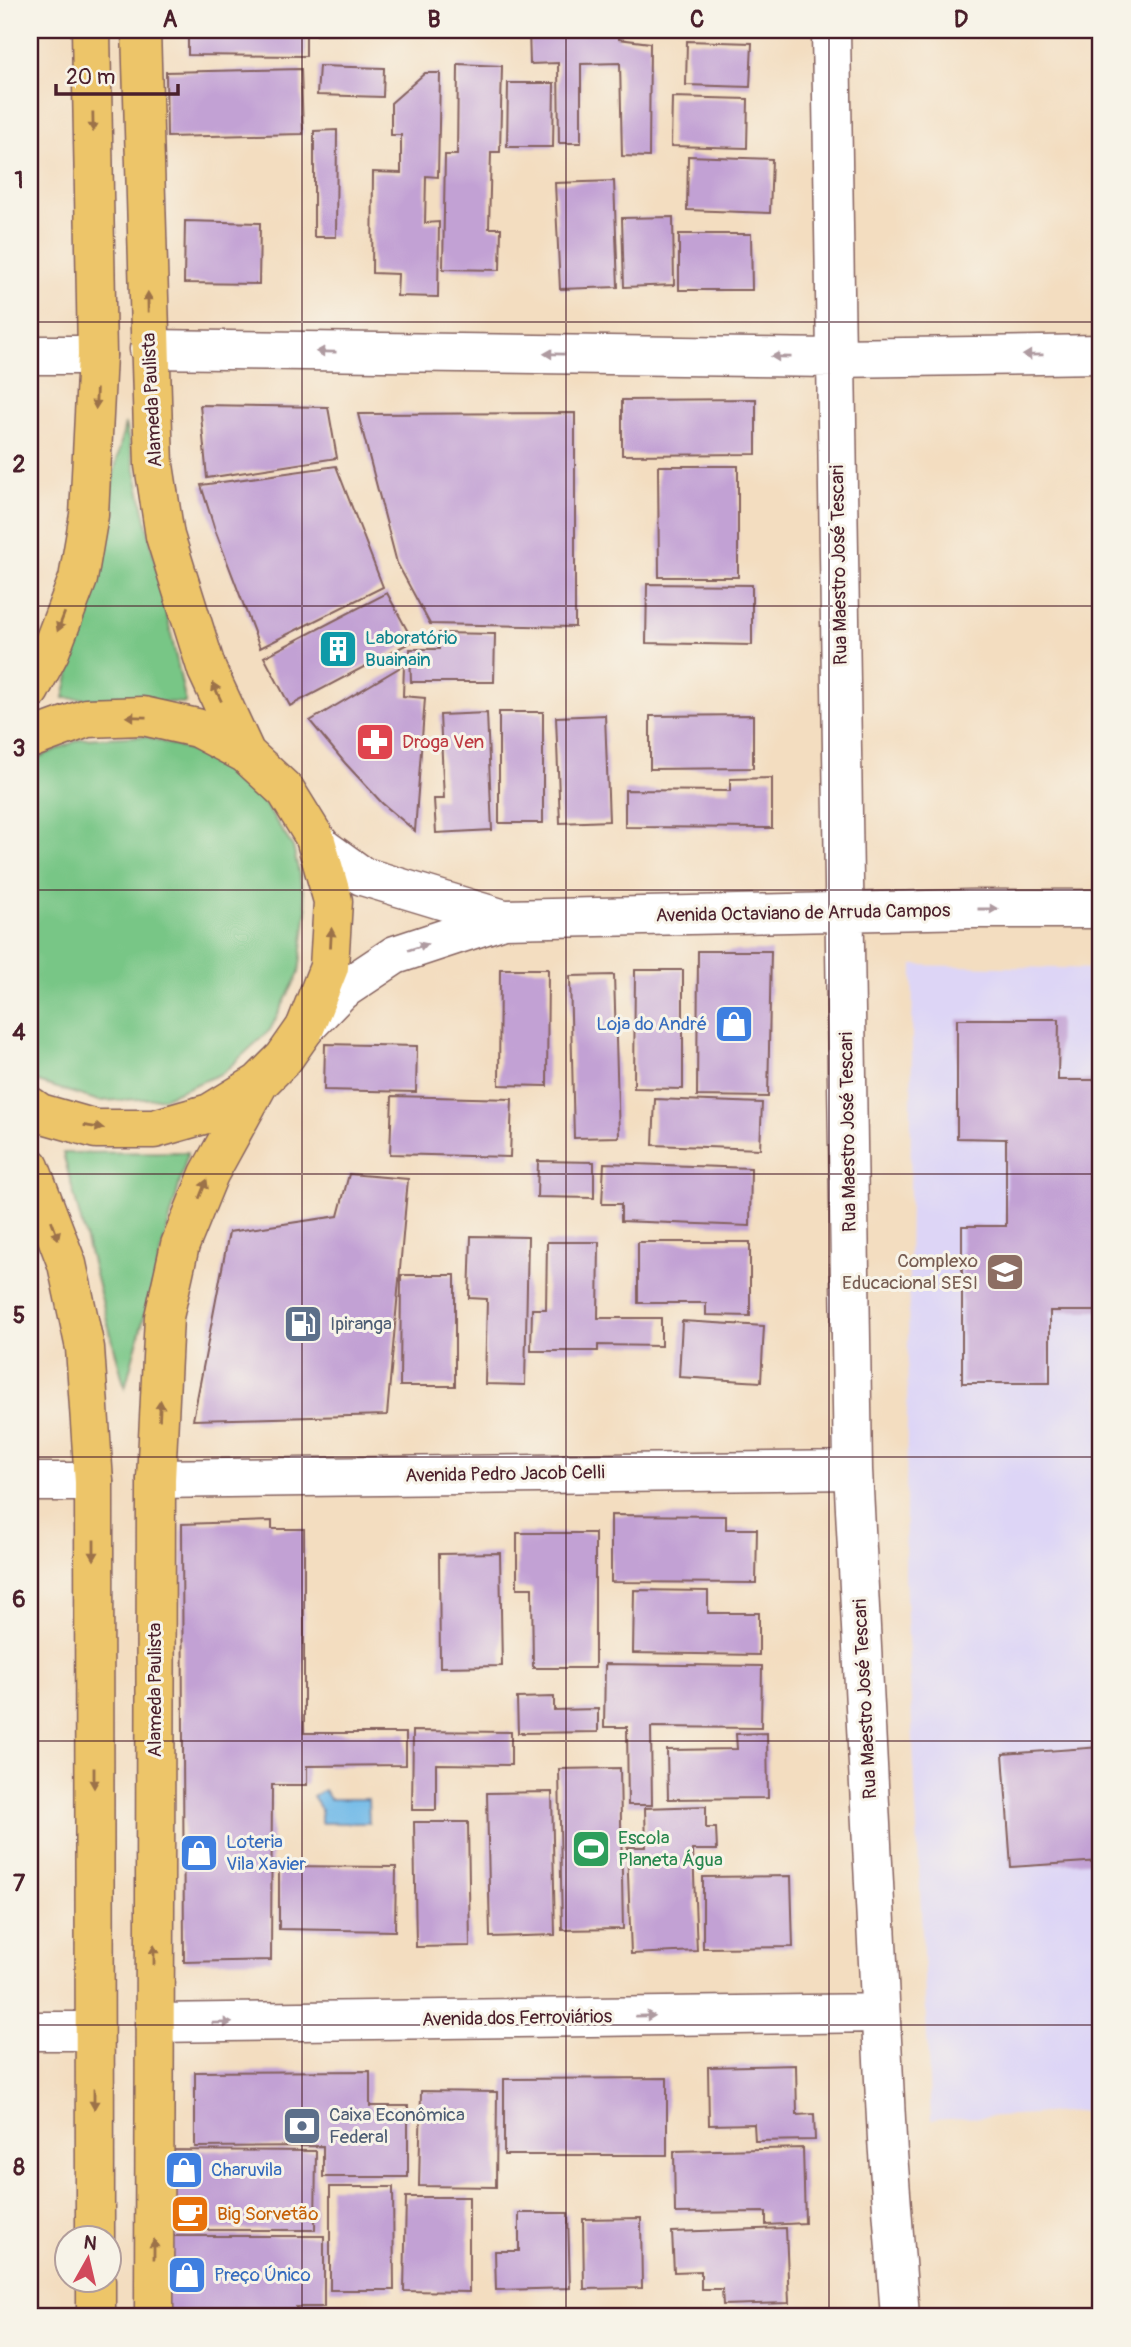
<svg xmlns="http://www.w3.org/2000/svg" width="1131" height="2347" viewBox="0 0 1131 2347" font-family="Pangolin,sans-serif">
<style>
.built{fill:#ddd5f6}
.green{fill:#78c686;stroke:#617258;stroke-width:2}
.water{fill:#6fb9e8;stroke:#5c6c8a;stroke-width:2}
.building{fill:#c2a1d4}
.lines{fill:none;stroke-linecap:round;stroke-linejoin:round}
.minor-casing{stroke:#85625f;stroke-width:41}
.major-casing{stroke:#85625f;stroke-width:41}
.minor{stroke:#fff;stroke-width:38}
.major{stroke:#edc569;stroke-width:38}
.oneway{fill:#9c724a}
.oneway2{fill:#ae9aa0}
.grid{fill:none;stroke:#4a1f2b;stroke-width:2;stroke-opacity:0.55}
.labels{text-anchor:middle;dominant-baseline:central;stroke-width:6;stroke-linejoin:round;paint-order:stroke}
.street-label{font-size:19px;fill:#4a1f2b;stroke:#f7f3e8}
.culture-label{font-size:19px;fill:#0d838f;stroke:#f7f3e8;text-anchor:start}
.health-label{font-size:19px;fill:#be3a42;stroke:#f7f3e8;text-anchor:start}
.shop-label{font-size:19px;fill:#366cbe;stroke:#f7f3e8;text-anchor:start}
.education-label{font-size:19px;fill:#785e54;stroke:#f7f3e8;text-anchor:end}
.service-label{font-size:19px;fill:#4e5e75;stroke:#f7f3e8;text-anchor:start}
.leisure-label{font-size:19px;fill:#27864d;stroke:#f7f3e8;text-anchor:start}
.food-label{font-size:19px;fill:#c56008;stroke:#f7f3e8;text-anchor:start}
.neatline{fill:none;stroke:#4a1f2b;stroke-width:2.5}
.grid-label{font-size:23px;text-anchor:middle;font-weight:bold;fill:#4a1f2b}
</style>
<rect width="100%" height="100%" fill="#f7f3e8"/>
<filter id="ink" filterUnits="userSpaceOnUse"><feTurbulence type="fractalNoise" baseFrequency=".0143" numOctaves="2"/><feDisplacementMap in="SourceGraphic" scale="14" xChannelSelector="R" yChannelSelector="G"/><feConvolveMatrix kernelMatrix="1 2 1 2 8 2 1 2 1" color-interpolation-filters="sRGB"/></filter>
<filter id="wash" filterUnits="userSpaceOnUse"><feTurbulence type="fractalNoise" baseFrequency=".00686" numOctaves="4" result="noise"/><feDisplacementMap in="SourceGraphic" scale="28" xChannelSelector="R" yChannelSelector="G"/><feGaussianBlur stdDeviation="1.57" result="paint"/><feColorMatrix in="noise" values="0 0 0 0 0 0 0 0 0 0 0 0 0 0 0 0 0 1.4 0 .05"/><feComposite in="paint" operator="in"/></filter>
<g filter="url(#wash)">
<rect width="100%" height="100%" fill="#f3ddc0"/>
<path class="built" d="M913,965L1101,969V2110L931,2120L905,1576Z"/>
<path class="green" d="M125,424L186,703L64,698Z
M145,736L206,756L258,794L293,847L307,910L299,973L270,1030L223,1073L163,1098L99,1101L38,1082L30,1076V761L81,739Z
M188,1152L125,1388L63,1153Z"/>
<path class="water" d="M324,1790L330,1799H368L369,1823H321V1809L313,1797Z"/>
<g id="blocks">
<path class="building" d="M188,30H306V56L188,55Z
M317,30H361V34L317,35Z
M529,30H619V39L650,43L649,157L622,156L620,63L581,64V143H559L558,63L530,64Z
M687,41L752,43L750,87L686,85Z
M458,64L502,66L500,152H491L489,228H501L500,270L443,269L445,155H457Z
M319,66L384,68L383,97L317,95Z
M301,69L303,134L167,137L166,72Z
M425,73H440L438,177L426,176L425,223L439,222L438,297L397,296L398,274L372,273L373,172L401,173V135H391V103Z
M508,83H554L553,147H507Z
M672,97L748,99L747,148L671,146Z
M337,130L336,237H314V131Z
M688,156L772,159L770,213L687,210Z
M614,181L618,287L560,289L555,183Z
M673,217L674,285L624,287L622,218Z
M185,221L260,223L259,284L184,283Z
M679,234H751L752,290H679Z
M756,399V454L622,455V400Z
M200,405L328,407L337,458L207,478Z
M575,413V627L430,624L397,563L358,414Z
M336,466L383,587L260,648L214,527L201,485Z
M658,466H738V577H659Z
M647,584L752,585V645L646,643Z
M387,593L413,641L290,706L264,657Z
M439,633L495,634L494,682H411L410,649H439Z
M404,665L403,696L425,698L415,831L382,803L345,763L310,721Z
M499,712H543V823H499Z
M487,713L492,830L436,833L434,799H444L440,715Z
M605,715L609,821L560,823L556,717Z
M753,715V768L650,769V716Z
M772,778V828L625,827V790L730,791V779Z
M698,951H771L768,1097L697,1096Z
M500,969H548L547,1086L499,1085Z
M635,970H683V1089L634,1088Z
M614,975L619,1137L574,1138L570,976Z
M957,1019H1059L1058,1080H1101V1311H1050V1383H962V1226H1006V1139L957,1138Z
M325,1044L417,1046L416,1092L324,1090Z
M392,1096L512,1099L510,1157L390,1154Z
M655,1099L762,1103L760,1149L653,1145Z
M538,1161L594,1162V1198L537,1197Z
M604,1163L751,1168L750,1226L621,1221V1204H602Z
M349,1174L408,1179L387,1415L193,1420L229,1232L338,1216Z
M471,1236L528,1237L525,1385L485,1384L487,1299L469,1298Z
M547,1242H599L598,1318H661V1346L598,1345V1351H531L532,1309H546Z
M638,1242H750V1316L706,1315V1303H638Z
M401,1275H455V1386H400Z
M682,1321L764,1326L761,1382L679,1377Z
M611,1515L726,1516V1529H757L756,1583L611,1582Z
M272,1521V1529H304V1733H406V1765L307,1766V1785H272L271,1960L184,1962L182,1524Z
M517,1533H595V1668H533L532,1588H517Z
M500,1553L502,1666L440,1667L439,1554Z
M634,1590L708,1591V1613H759V1655L633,1653Z
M605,1664L762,1666L761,1728L651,1727L652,1805H628L627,1727H604Z
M554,1697V1710L598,1709V1732L518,1733L517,1698Z
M413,1731L511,1732V1765L436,1764V1810H412Z
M767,1733L768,1798L668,1799L667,1750L737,1749L736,1734Z
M1101,1747V1861L1011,1867L1003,1754Z
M30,1766H36L34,1838H30Z
M620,1768L623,1929L562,1930L559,1769Z
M552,1792L555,1935L490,1937L487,1793Z
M706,1806V1828H716L717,1850H693L697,1951L631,1954L627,1847H646L645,1808Z
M414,1822H468L470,1946L416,1947Z
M279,1866L396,1867L395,1931L279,1929Z
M791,1876L793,1947L703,1948V1877Z
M796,2065L797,2115L814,2114L815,2140L755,2141L754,2124L709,2125L708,2067Z
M370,2071V2106H408V2177H323V2146L195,2147V2072Z
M667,2078V2155H504V2079Z
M421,2091L497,2092L496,2187L419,2186Z
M803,2148L805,2223L766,2225V2212L675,2213L674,2151Z
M162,2150L316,2151L315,2230H161Z
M30,2162H32L36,2245H30Z
M330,2187H393L394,2290H330Z
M406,2197H469V2292L404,2291Z
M519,2213H568L570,2288L496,2290L495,2251H519Z
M641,2218L642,2288L584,2289L583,2219Z
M786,2228L789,2303L723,2305L722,2289H701V2271L674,2272L672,2232Z
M161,2236H324V2307H296V2317H174L161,2303Z"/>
</g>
</g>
<g filter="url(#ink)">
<use href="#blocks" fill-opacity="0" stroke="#85625f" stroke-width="2"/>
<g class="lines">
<g class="minor-casing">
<path id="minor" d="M831,30L853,1470L887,2139L900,2317
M149,349L835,358L1101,354
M30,355H97
M315,838L323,848L362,876L504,919
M305,1028L341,991L395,955L504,919L974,909H1101
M156,1479L853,1470
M30,1482H94
M154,2023L880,2013
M30,2031H94"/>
</g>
<g class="major-casing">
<path id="major" d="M141,30L154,465L165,536L207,670L246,754
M30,690L50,652L78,579L89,515L97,355L91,30
M30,739L87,718L143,716L197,728L246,754L286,791L315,838L333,901L329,967L305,1028L284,1058L259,1083L210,1113L154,1129H96L40,1113L30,1106
M30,1167L67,1264L85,1348L94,1482L95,2238
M96,2280V2317
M154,2317L156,1479L164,1317L180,1245L209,1174L259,1083"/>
</g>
<use href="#minor" class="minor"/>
<use href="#major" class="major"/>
</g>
<defs><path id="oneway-solid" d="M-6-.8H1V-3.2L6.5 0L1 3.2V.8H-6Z" transform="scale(1.75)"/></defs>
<g class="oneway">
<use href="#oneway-solid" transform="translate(93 122) rotate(89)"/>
<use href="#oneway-solid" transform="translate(148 302) rotate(-91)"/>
<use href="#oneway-solid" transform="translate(96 399) rotate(92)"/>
<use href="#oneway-solid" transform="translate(61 622) rotate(111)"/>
<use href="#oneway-solid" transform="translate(217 692) rotate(-115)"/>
<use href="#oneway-solid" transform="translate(136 717) rotate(-179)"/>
<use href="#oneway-solid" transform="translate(331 938) rotate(-87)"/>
<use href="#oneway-solid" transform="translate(94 1127) rotate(9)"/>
<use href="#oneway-solid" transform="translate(203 1189) rotate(-68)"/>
<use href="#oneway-solid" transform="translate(55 1230) rotate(70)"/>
<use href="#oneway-solid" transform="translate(160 1410) rotate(-87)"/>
<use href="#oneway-solid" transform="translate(94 1550) rotate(90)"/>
<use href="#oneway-solid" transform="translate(94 1778) rotate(90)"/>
<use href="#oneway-solid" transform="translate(154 1955) rotate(-90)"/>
<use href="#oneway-solid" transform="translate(94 2099) rotate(90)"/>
<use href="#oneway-solid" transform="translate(154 2249) rotate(-90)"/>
</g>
<g class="oneway2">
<use href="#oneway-solid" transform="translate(326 352) rotate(-179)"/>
<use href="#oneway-solid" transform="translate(554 354) rotate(-179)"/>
<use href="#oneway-solid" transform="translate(1033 355) rotate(179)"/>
<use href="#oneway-solid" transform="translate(781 357) rotate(-179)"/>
<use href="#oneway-solid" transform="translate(988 909)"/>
<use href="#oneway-solid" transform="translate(418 947) rotate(-18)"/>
<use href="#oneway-solid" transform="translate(645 2016) rotate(-1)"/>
<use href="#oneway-solid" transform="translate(222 2023) rotate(-1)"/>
</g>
</g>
<path class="grid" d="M302,30V2317M566,30V2317M829,30V2317M30,322H1101M30,606H1101M30,890H1101M30,1174H1101M30,1457H1101M30,1741H1101M30,2025H1101"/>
<defs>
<g id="building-square" transform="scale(2.0125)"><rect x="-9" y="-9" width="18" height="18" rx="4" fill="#0f9aa8" stroke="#f7f3e8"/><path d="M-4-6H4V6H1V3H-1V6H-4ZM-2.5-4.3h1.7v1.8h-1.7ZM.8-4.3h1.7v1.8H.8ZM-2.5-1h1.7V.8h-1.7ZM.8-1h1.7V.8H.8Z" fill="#fff"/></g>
<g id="pharmacy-square" transform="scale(2.0125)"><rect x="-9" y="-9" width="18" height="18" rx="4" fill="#e0444e" stroke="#f7f3e8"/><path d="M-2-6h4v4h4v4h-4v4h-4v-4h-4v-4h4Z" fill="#fff"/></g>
<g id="shop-square" transform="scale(2.0125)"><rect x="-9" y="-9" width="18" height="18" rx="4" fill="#3f7fe0" stroke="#f7f3e8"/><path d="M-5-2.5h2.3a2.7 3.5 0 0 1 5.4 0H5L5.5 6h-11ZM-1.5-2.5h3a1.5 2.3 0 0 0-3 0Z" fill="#fff"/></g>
<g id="school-square" transform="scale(2.0125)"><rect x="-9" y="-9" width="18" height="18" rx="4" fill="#8d6e63" stroke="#f7f3e8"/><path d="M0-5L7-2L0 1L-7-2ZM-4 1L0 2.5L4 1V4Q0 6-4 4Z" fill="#fff"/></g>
<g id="fuel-square" transform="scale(2.0125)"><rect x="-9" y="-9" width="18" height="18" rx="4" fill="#5c6f8a" stroke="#f7f3e8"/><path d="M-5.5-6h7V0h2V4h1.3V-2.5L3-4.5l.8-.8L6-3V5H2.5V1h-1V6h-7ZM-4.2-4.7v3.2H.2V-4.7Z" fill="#fff"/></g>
<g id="stadium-square" transform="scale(2.0125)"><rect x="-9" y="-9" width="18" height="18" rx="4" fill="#2e9e5b" stroke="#f7f3e8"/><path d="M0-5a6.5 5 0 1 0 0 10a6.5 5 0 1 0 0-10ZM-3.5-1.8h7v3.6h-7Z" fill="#fff"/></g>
<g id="bank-square" transform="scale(2.0125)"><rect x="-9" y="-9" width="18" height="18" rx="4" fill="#5c6f8a" stroke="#f7f3e8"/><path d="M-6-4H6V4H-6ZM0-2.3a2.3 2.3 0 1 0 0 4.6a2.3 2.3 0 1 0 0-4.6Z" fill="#fff"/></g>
<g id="cafe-square" transform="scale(2.0125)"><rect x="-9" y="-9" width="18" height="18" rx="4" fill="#e8710a" stroke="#f7f3e8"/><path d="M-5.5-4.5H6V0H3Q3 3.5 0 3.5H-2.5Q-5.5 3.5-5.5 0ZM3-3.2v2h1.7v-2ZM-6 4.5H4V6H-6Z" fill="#fff"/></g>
</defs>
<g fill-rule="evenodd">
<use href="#building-square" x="338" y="649"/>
<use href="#pharmacy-square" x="375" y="742"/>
<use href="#shop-square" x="734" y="1024"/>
<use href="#school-square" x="1005" y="1272"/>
<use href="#fuel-square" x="303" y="1324"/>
<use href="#stadium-square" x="591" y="1849"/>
<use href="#shop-square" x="199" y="1853"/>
<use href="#bank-square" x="302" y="2126"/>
<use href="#shop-square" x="184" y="2170"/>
<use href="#cafe-square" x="190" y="2214"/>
<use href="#shop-square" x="187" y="2275"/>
</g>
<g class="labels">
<g class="street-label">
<text transform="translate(152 400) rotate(-93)">Alameda Paulista</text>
<text transform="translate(839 565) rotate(-91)">Rua Maestro José Tescari</text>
<text transform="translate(803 913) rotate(-1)">Avenida Octaviano de Arruda Campos</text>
<text transform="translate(848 1132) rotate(-91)">Rua Maestro José Tescari</text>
<text transform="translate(505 1474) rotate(-1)">Avenida Pedro Jacob Celli</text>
<text transform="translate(155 1690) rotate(-90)">Alameda Paulista</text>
<text transform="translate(865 1699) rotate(-93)">Rua Maestro José Tescari</text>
<text transform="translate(517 2018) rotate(-1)">Avenida dos Ferroviários</text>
</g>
<g class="culture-label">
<text x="365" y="638">Laboratório<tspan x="365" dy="22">Buainain</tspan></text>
</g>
<g class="health-label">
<text x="402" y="742">Droga Ven</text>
</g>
<g class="shop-label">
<text x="707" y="1024" text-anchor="end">Loja do André</text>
<text x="226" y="1842">Loteria<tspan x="226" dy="22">Vila Xavier</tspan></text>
<text x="211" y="2170">Charuvila</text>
<text x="214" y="2275">Preço Único</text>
</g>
<g class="education-label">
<text x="978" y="1261">Complexo<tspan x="978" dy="22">Educacional SESI</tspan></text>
</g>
<g class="service-label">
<text x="330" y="1324">Ipiranga</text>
<text x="329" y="2115">Caixa Econômica<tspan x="329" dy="22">Federal</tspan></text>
</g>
<g class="leisure-label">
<text x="618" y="1838">Escola<tspan x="618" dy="22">Planeta Água</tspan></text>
</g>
<g class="food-label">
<text x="217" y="2214">Big Sorvetão</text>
</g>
</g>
<rect width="1131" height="2347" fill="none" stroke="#f7f3e8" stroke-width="77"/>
<g transform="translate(88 2259) rotate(8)"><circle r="33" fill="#f7f3e8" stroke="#b29e9c" stroke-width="2"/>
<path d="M0-5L12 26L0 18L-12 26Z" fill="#d1495b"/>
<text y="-10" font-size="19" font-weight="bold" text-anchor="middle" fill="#4a1f2b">N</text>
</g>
<path d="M56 84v10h122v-10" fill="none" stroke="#4a1f2b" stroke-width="3.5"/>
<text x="66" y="84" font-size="21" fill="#4a1f2b" stroke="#f7f3e8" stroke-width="5" paint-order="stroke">20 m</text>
<rect x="38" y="38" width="1054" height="2270" class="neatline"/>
<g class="grid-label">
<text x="170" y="27">A</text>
<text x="434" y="27">B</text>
<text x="697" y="27">C</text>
<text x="961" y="27">D</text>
<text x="19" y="188">1</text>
<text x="19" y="472">2</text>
<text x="19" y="756">3</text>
<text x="19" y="1040">4</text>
<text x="19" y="1323">5</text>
<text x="19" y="1607">6</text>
<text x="19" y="1891">7</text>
<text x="19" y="2175">8</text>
</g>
</svg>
